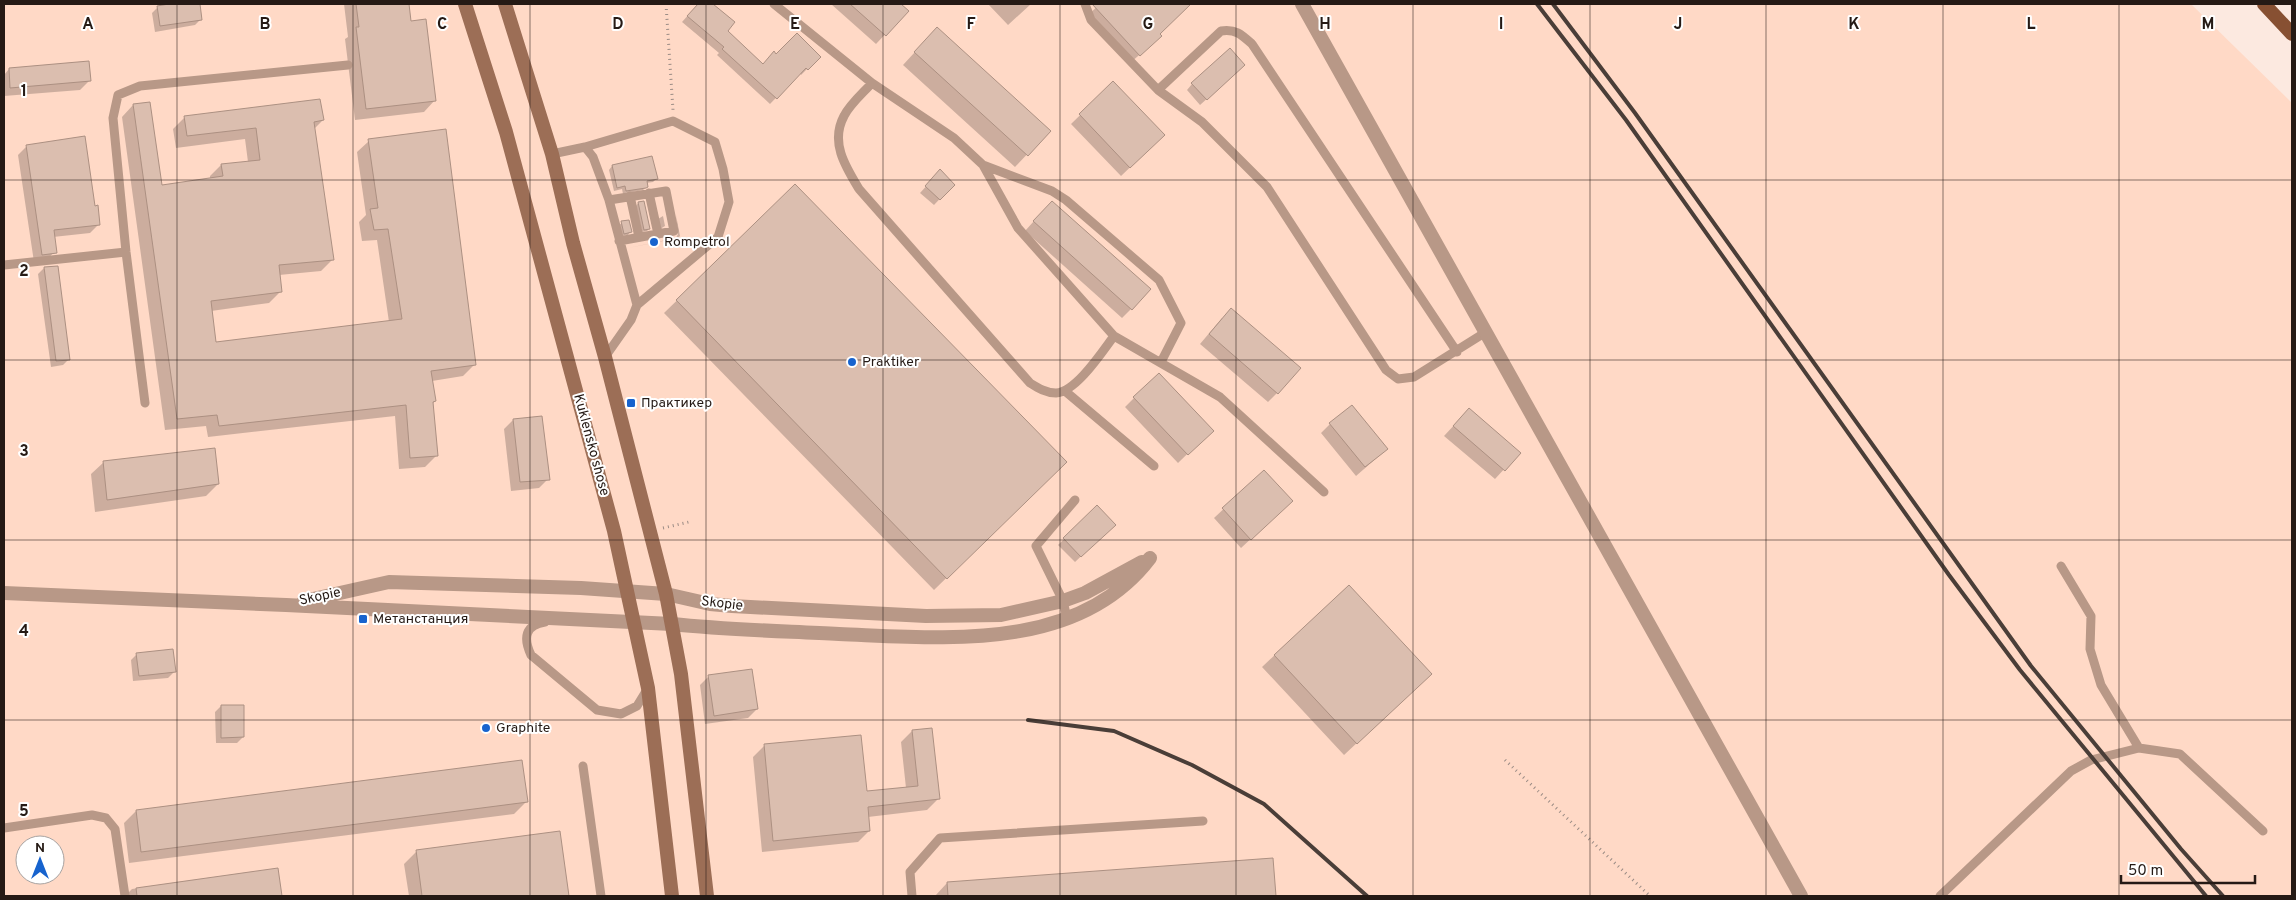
<svg xmlns="http://www.w3.org/2000/svg" width="2296" height="900" viewBox="0 0 2296 900" font-family="Overpass,sans-serif">
<style>
.built{fill:#ffd9c6;fill-rule:evenodd}
.shadow{fill:#0003}
.building{fill:#dbbeaf;stroke:#ac9082}
.lines{fill:none;stroke-linecap:round;stroke-linejoin:round}
.path{stroke:#9b8c85;stroke-width:3;stroke-dasharray:1 4;stroke-linecap:butt}
.service{stroke:#b89887;stroke-width:9}
.minor{stroke:#b89887;stroke-width:14}
.tertiary{stroke:#b89887;stroke-width:14}
.secondary{stroke:#9c6e56;stroke-width:14}
.primary{stroke:#875032;stroke-width:14}
.rail{stroke:#4a3e38;stroke-width:4}
.grid{fill:none;stroke:#251a15;stroke-width:1;stroke-opacity:0.55}
.poi-dot{fill:#1763ce;stroke:#fff;stroke-width:2}
.labels{text-anchor:middle;dominant-baseline:central;stroke-width:4;stroke-linejoin:round;paint-order:stroke}
.poi-label{font-size:14px;fill:#251a15;stroke:#fff;text-anchor:start}
.street-label{font-size:14px;fill:#251a15;stroke:#fff}
.grid-label{font-size:16px;text-anchor:middle;font-weight:bold;fill:#251a15;stroke:#fff;stroke-width:4;stroke-linejoin:round;paint-order:stroke}
</style>
<rect width="100%" height="100%" fill="#fce9e0"/>
<path class="built" d="M4,4H2191L2292,103V896H4ZM25,845H55V875H25Z"/>
<path class="shadow" d="M177,4H198L201,19L195,25L155,32L152,13L158,7Z
M344,4H408L410,22L435,100L424,112L355,120L345,39L348,37Z
M698,4H711L733,22L726,31L762,65L776,55L819,57L801,75L800,73L770,104L717,55L719,53L682,22Z
M831,4H899L907,11L876,44Z
M988,4H1031L1008,25Z
M1100,4H1190L1159,34L1152,44L1130,63L1087,16Z
M925,41L1049,131L1015,167L903,65Z
M9,69L89,81L80,90L4,96V75Z
M1238,71L1200,105L1187,90L1192,84Z
M1113,83L1164,135L1121,176L1071,124Z
M133,105L161,186L210,179V176L221,165L248,162L245,139L176,148L173,129L185,117L323,120L314,129L333,259L321,271L279,275L281,291L269,303L211,311L215,343L389,322L377,240L362,241L359,222L366,215L357,152L369,141L475,364L463,376L432,381L435,401L432,404L437,455L425,467L399,469L395,416L208,437L206,426L165,430L122,117Z
M84,137L94,207L99,224L90,233L53,237L54,252L46,261L34,262L18,155L26,147Z
M612,166L656,179L653,182L646,183L647,186L643,190L623,194L622,189L614,191L609,170Z
M940,171L953,185L934,205L920,193Z
M795,186L1053,474L934,590L664,313Z
M638,203L649,229L647,231L642,232L636,206Z
M1043,211L1131,309L1122,318L1025,231Z
M676,215L680,236L678,238L628,248L676,238L678,234Z
M663,216L665,226L660,229L658,219Z
M622,223L630,232L628,235L622,236L619,225Z
M44,268L69,359L63,365L51,367L38,274Z
M1222,318L1277,393L1268,402L1200,344Z
M1134,398L1212,430L1178,463L1125,407Z
M1469,409L1519,453L1495,479L1444,436Z
M513,420L548,479L539,488L511,491L504,429Z
M1330,424L1387,449L1356,476L1321,433Z
M104,462L218,484L206,496L95,512L91,474Z
M1264,471L1282,510L1241,548L1214,518Z
M1097,507L1114,525L1075,562L1058,545Z
M1348,586L1418,686L1344,755L1262,667Z
M137,654L174,672L168,678L133,681L131,660Z
M709,676L757,709L748,718L705,724L700,685Z
M221,706L243,737L237,743H216L215,712Z
M912,731L938,799L927,810L868,817L869,831L858,842L762,852L753,757L764,746L860,736L865,793L906,788L901,742Z
M526,802L514,814L129,863L124,823L136,811Z
M559,833L568,896H409L404,864L416,852Z
M1272,859L1274,896H935L947,883Z
M277,869L281,896H125L132,889Z"/>
<path class="building" d="M169,4H200L202,20L160,26L157,6Z
M356,4H409L411,21L426,19L436,101L366,109L356,27H359Z
M698,4H713L735,22L728,31L763,64L774,51L776,54L797,33L821,57L808,70L806,68L777,99L722,49L724,47L687,16Z
M850,4H901L909,11L886,36Z
M1092,4H1191L1160,34L1162,36L1140,56Z
M937,27L1051,131L1028,156L914,52Z
M1230,48L1245,65L1207,100L1191,83Z
M89,61L91,81L10,88L9,68Z
M1113,81L1165,135L1130,168L1079,114Z
M320,99L324,120L314,122L334,260L279,265L282,292L211,301L216,342L402,319L388,229L374,230L370,209L378,208L368,139L446,129L476,365L431,371L436,401L433,402L438,456L410,458L406,405L219,426L217,415L177,419L133,104L150,102L162,185L223,176L221,164L260,160L256,128L187,136L184,116Z
M85,136L95,206L98,205L100,225L54,230L57,253L42,255L26,145Z
M652,156L658,179L647,181L648,187L646,188L626,191L625,186L617,188L612,165Z
M940,169L955,185L940,200L925,186Z
M795,184L1067,462L947,579L676,300Z
M644,201L650,229L644,230L638,202Z
M1052,201L1151,289L1132,310L1033,221Z
M629,220L632,232L624,234L621,221Z
M58,266L70,360L56,361L44,267Z
M1231,308L1301,368L1278,394L1209,334Z
M1159,373L1214,431L1188,455L1133,397Z
M1352,405L1388,449L1365,467L1329,423Z
M1469,408L1521,453L1505,471L1453,426Z
M542,416L550,480L520,482L513,419Z
M215,448L219,484L107,500L103,461Z
M1264,470L1293,501L1251,540L1222,508Z
M1097,505L1116,525L1081,557L1063,538Z
M1349,585L1432,674L1357,744L1274,655Z
M173,649L176,672L139,676L136,653Z
M752,669L758,709L714,716L708,675Z
M221,705H244V737L221,738Z
M932,728L940,799L868,807L870,831L773,841L764,744L861,735L867,791L918,786L912,730Z
M522,760L528,802L141,852L136,810Z
M560,831L569,896H422L416,850Z
M1273,858L1276,896H948L947,882Z
M278,868L282,896H137L136,888Z"/>
<g class="lines">
<path class="path" d="M666,4L673,110
M663,528L689,522
M1505,760L1650,896"/>
<path class="service" d="M774,4L872,83L954,138L983,165L1018,228L1114,336L1220,397L1324,492
M1085,4L1091,20L1158,90L1202,122L1267,187L1386,370L1398,379L1414,377L1486,332
M872,83C863,93 850,104 844,116C830,142 845,166 859,189L1030,383C1038,388 1046,393 1056,393C1076,392 1102,352 1114,336
M1158,90L1221,31C1236,29 1241,34 1252,44L1457,352
M585,147L673,121L715,142L723,169L729,202L718,237L637,305
M552,154L585,147L593,157L609,200L637,305L631,320L605,357
M983,165L1052,191L1066,200L1159,280L1181,323L1161,362
M649,193L658,234
M630,196L639,237
M609,200L666,191L674,231L619,241
M4,265L126,252
M1065,391L1154,466
M145,403L126,252L113,118L118,95L140,86L348,65
M2061,566L2091,616L2090,649L2101,685L2139,748
M1067,618L1063,601L1036,546L1075,500
M545,622C525,625 523,638 531,655L597,710L621,714L637,706L648,688
M583,766L601,896
M4,828L92,815L106,818L115,829L125,896
M912,896L910,872L940,838L1203,821
M1940,896L2071,771L2091,760L2139,748L2180,754L2263,831"/>
<path class="minor" d="M1302,4L1801,896
M666,594L710,604L732,606L926,616L1001,615L1063,601L1085,593L1142,562
M672,624C728,630 783,631 839,634C944,638 1078,653 1150,558"/>
<path class="tertiary" d="M4,593L286,605L672,624
M304,601L389,582L581,588L666,594"/>
<path class="secondary" d="M465,4L506,132L614,531L648,688L672,896
M505,4L552,154L573,243L605,357L666,594L681,674L707,896"/>
<path class="primary" d="M2264,4L2292,34"/>
<path class="rail" d="M1537,4L1626,120L1949,575L2020,670L2206,896
M1553,4L1635,113L2031,666L2181,849L2223,896
M1028,720L1114,731L1192,765L1264,804L1367,896"/>
</g>
<path class="grid" d="M177,4V896M353,4V896M530,4V896M706,4V896M883,4V896M1060,4V896M1236,4V896M1413,4V896M1590,4V896M1766,4V896M1943,4V896M2119,4V896M4,180H2292M4,360H2292M4,540H2292M4,720H2292"/>
<g class="poi-dot">
<circle cx="654" cy="242" r="5"/>
<circle cx="852" cy="362" r="5"/>
<rect x="626" y="398" width="10" height="10" rx="2.5"/>
<rect x="358" y="614" width="10" height="10" rx="2.5"/>
<circle cx="486" cy="728" r="5"/>
</g>
<g class="labels">
<g class="poi-label">
<text x="664" y="242">Rompetrol</text>
<text x="862" y="362">Praktiker</text>
<text x="641" y="403">Практикер</text>
<text x="373" y="619">Метанстанция</text>
<text x="496" y="728">Graphite</text>
</g>
<g class="street-label">
<text transform="translate(591 445) rotate(75)">Kuklensko shose</text>
<text transform="translate(320 597) rotate(-12)">Skopie</text>
<text transform="translate(722 604) rotate(7)">Skopie</text>
</g>
</g>
<g class="grid-label">
<text x="88" y="29">A</text>
<text x="265" y="29">B</text>
<text x="442" y="29">C</text>
<text x="618" y="29">D</text>
<text x="795" y="29">E</text>
<text x="971" y="29">F</text>
<text x="1148" y="29">G</text>
<text x="1325" y="29">H</text>
<text x="1501" y="29">I</text>
<text x="1678" y="29">J</text>
<text x="1854" y="29">K</text>
<text x="2031" y="29">L</text>
<text x="2208" y="29">M</text>
<text x="24" y="96">1</text>
<text x="24" y="276">2</text>
<text x="24" y="456">3</text>
<text x="24" y="636">4</text>
<text x="24" y="816">5</text>
</g>
<rect width="2296" height="900" fill="none" stroke="#251a15" stroke-width="10"/>
<g transform="translate(40 860)"><circle r="24" fill="#ffffff" stroke="#a8a3a1"/>
<path d="M0-4L9 19L0 12L-9 19Z" fill="#1763ce"/>
<text y="-8" font-size="14" font-weight="bold" text-anchor="middle" fill="#251a15">N</text>
</g>
<path d="M2121 875v8h134v-8" fill="none" stroke="#251a15" stroke-width="2.5"/>
<text x="2128" y="875" font-size="15" fill="#251a15" stroke="#ffffff" stroke-width="4" paint-order="stroke">50 m</text>
</svg>
